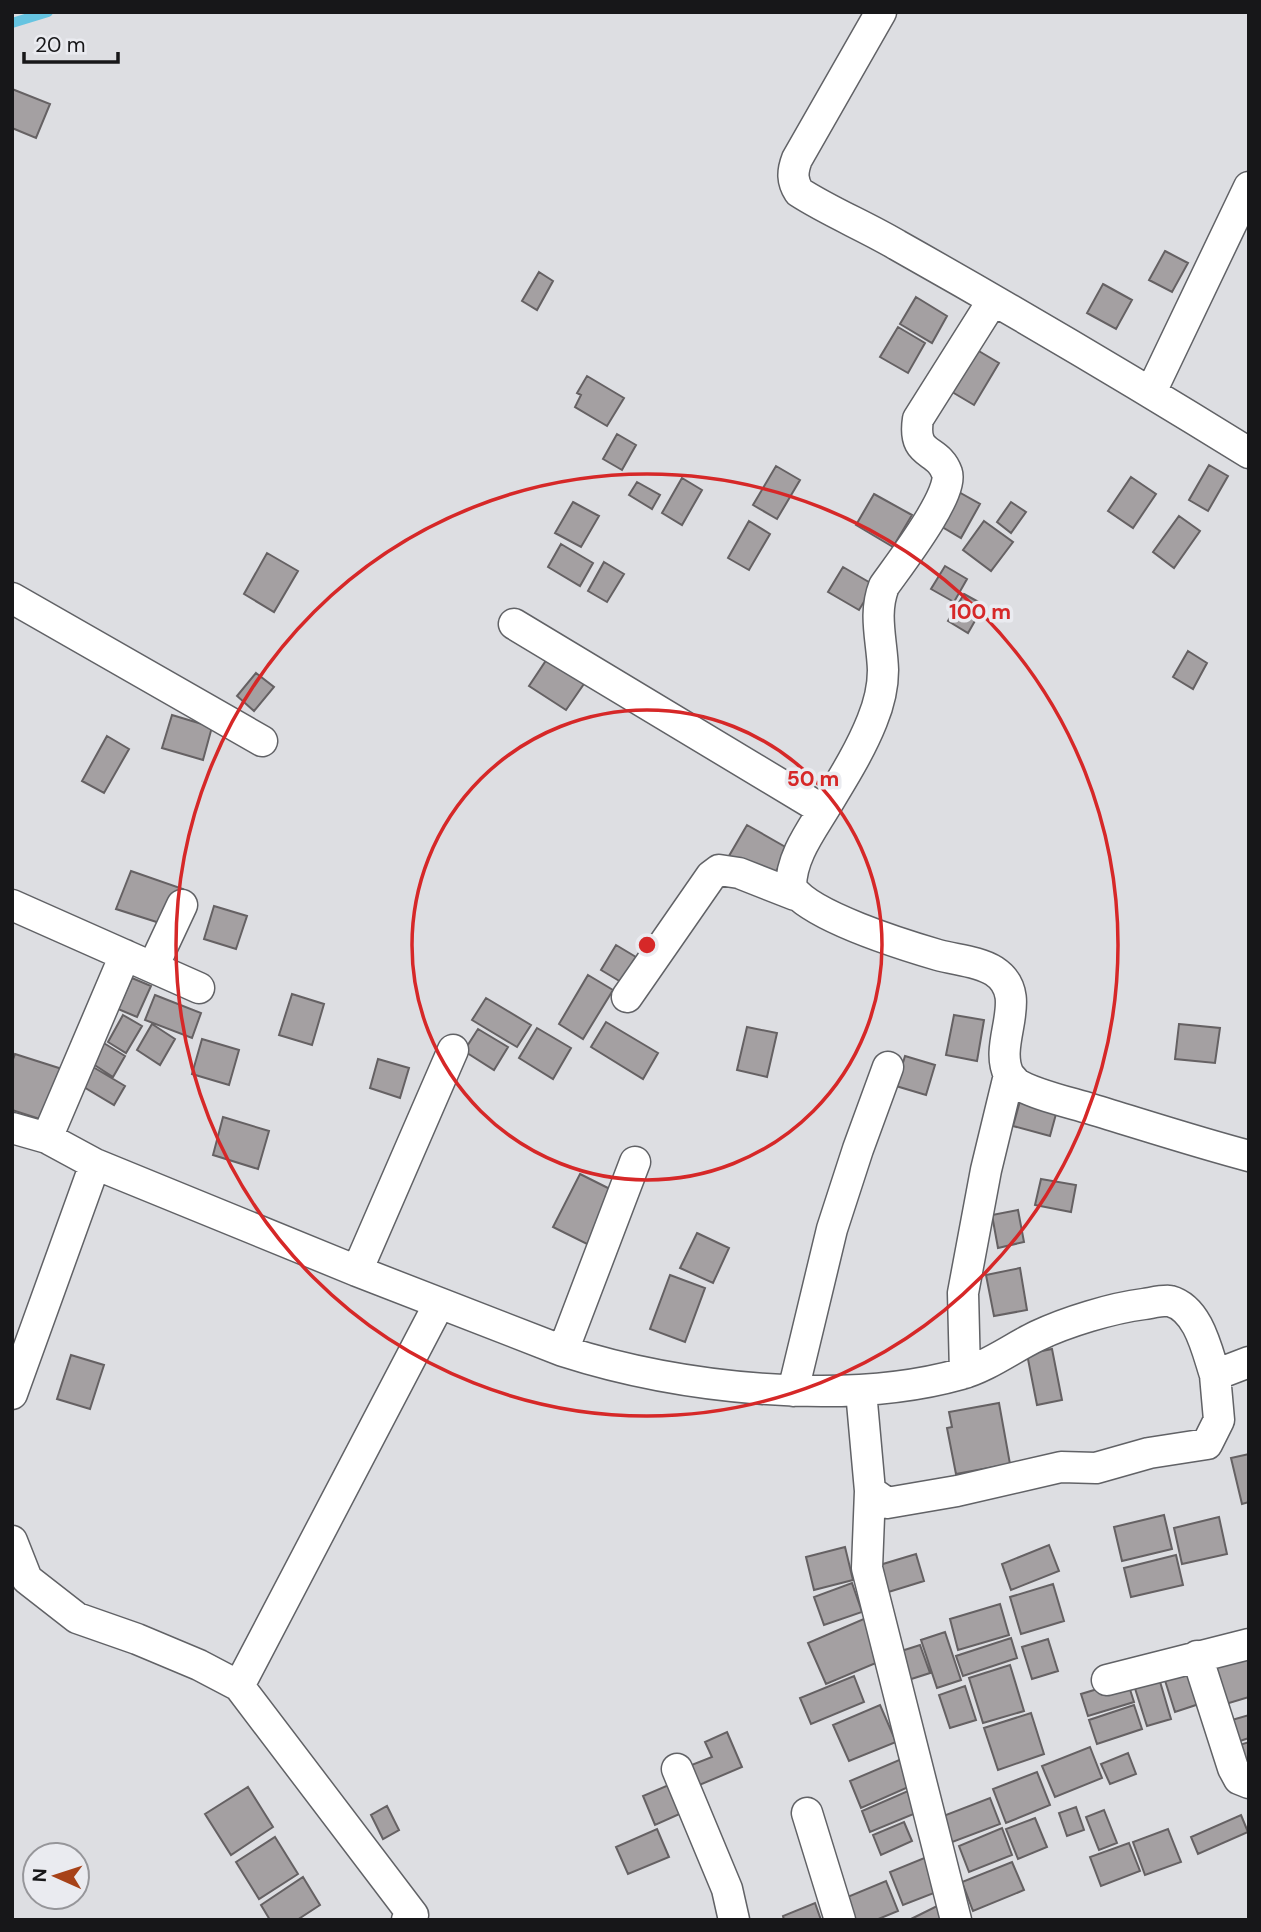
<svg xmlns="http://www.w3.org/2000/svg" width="1261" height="1932" viewBox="0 0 1261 1932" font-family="'DM Sans',sans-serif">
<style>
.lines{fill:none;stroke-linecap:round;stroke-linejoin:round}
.stream{stroke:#66c4e1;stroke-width:10}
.building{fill:#a4a0a2;stroke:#656163;stroke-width:2}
.street-casing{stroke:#616266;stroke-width:33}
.street{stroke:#fff;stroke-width:30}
.ring{fill:none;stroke:#d62828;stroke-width:3.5}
.centre{fill:#d62828;stroke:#eaebf0;stroke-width:3.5}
.ring-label{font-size:21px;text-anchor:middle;font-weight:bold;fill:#d62828;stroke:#eaebf0;stroke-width:7;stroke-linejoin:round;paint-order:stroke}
</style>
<rect width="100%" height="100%" fill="#dddee2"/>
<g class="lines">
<path class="stream" d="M12,23L48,12"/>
</g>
<path class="building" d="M12,89L50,104L36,138L12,128Z
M1165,251L1188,263L1172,292L1149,280Z
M539,272L553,281L537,310L522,301Z
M1103,284L1132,300L1116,329L1087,313Z
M916,297L947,316L932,343L900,324Z
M898,327L925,343L908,373L880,357Z
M967,344L999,363L974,405L942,386Z
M587,376L624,398L607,426L575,407L581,395L577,393Z
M617,434L636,445L622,470L603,459Z
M1209,465L1228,476L1208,511L1189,500Z
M776,466L800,480L777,519L753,505Z
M1131,477L1156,494L1133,528L1108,511Z
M682,478L702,490L682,525L662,513Z
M637,482L660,495L652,509L629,495Z
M957,491L980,504L961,538L937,524Z
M874,494L912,515L893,547L856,525Z
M573,502L599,516L581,547L555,533Z
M1011,502L1026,512L1011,533L997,522Z
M1179,516L1200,531L1174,568L1153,552Z
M749,521L770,534L749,570L728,558Z
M984,521L1013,542L991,571L963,550Z
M561,544L593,563L580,586L548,567Z
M267,553L298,571L274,612L244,594Z
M604,562L624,574L607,602L588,591Z
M945,566L967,579L954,602L931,589Z
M843,567L874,585L859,610L828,592Z
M964,594L984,605L968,633L948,621Z
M1188,651L1207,663L1193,689L1173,677Z
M551,653L588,678L566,710L529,686Z
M256,673L274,687L254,711L237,696Z
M172,715L212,727L203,760L162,748Z
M107,736L129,749L104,793L82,781Z
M747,825L789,849L771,880L729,856Z
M131,871L183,889L166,925L116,909Z
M214,906L247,916L236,949L204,939Z
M616,945L636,957L621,982L601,970Z
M588,975L613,990L583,1039L559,1024Z
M132,978L151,986L137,1017L118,1009Z
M292,994L324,1004L312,1045L279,1035Z
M155,995L201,1013L192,1038L145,1020Z
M486,998L531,1025L517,1047L472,1020Z
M123,1015L142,1026L126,1053L108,1042Z
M954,1015L984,1020L977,1061L946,1055Z
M606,1022L658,1053L643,1079L591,1047Z
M152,1024L175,1039L160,1065L137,1050Z
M1179,1024L1220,1028L1215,1063L1175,1059Z
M747,1027L777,1033L767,1077L737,1070Z
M537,1028L571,1048L553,1079L519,1058Z
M478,1029L508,1047L494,1070L464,1051Z
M202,1039L239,1050L229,1085L192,1074Z
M102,1042L125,1056L113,1077L90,1062Z
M15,1054L62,1069L46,1121L12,1110V1062Z
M905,1056L935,1065L926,1095L896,1086Z
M378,1059L409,1068L400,1098L370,1088Z
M88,1064L125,1086L114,1105L77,1083Z
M1022,1094L1059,1103L1050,1136L1013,1126Z
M223,1117L269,1131L258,1169L213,1155Z
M580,1174L618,1193L591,1246L553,1227Z
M1041,1179L1076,1185L1071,1212L1035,1205Z
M1018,1210L1024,1242L998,1248L992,1215Z
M697,1233L729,1248L713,1283L680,1268Z
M1020,1268L1027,1310L994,1316L986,1275Z
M670,1275L705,1288L685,1342L650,1329Z
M1052,1349L1062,1400L1037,1405L1027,1354Z
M71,1355L104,1365L90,1409L57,1399Z
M999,1403L1010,1464L956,1474L947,1428L952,1427L949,1412Z
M1249,1454V1502L1242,1504L1231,1458Z
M1164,1515L1172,1549L1122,1561L1114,1527Z
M1219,1517L1227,1554L1182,1564L1174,1528Z
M1049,1545L1059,1571L1011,1590L1002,1564Z
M845,1547L853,1580L814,1590L806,1557Z
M916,1554L924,1581L882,1594L873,1567Z
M1176,1555L1183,1585L1131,1597L1124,1568Z
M852,1583L862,1612L824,1625L814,1597Z
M1053,1584L1064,1621L1021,1634L1010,1597Z
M1000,1604L1009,1635L958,1650L950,1619Z
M866,1618L883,1660L826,1684L808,1643Z
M945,1632L961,1680L937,1688L921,1640Z
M1011,1638L1017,1658L963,1676L956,1656Z
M1048,1639L1058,1671L1032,1679L1022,1647Z
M920,1645L930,1673L902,1682L892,1654Z
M1249,1648V1697L1219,1706L1205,1661Z
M1186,1663L1199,1704L1175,1712L1162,1671Z
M1010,1665L1024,1711L983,1723L969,1678Z
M1156,1668L1171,1719L1147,1726L1131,1676Z
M854,1676L864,1702L811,1724L800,1698Z
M1127,1680L1134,1702L1088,1716L1081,1694Z
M965,1686L976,1720L950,1728L939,1695Z
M880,1705L896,1742L849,1761L833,1725Z
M1134,1705L1142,1729L1097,1744L1089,1720Z
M1031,1713L1044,1754L998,1770L984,1728Z
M1249,1715V1738L1231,1744L1225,1722Z
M727,1732L742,1767L697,1786L689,1766L712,1757L705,1742Z
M1249,1742V1774L1233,1747Z
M1090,1747L1102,1778L1055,1797L1042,1766Z
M1128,1753L1136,1774L1110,1784L1101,1764Z
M911,1755L922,1781L861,1808L850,1781Z
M1037,1772L1050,1805L1006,1823L993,1789Z
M671,1784L684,1812L655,1825L643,1796Z
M924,1784L933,1806L870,1832L862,1811Z
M248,1787L273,1827L231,1855L205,1814Z
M990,1798L1000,1824L947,1844L938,1818Z
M387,1806L399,1830L383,1839L371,1815Z
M1076,1807L1084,1830L1067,1836L1059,1813Z
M1104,1810L1117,1843L1099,1850L1086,1817Z
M1241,1815L1248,1832L1198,1854L1191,1837Z
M1035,1818L1047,1847L1018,1859L1006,1829Z
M904,1822L912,1841L881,1855L873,1835Z
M1002,1828L1012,1855L969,1872L959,1846Z
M657,1829L669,1857L628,1874L616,1847Z
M1168,1829L1181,1862L1145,1875L1133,1842Z
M275,1837L298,1874L259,1899L236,1862Z
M1129,1843L1140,1871L1101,1886L1090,1857Z
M939,1852L952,1886L903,1905L890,1872Z
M1012,1862L1024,1890L973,1911L962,1882Z
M303,1877L320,1905L297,1920H270L261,1905Z
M886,1881L898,1911L876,1920H853L845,1898Z
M815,1903L821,1920H784L783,1916Z
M939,1905L947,1920H909Z"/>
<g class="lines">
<g class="street-casing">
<path id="street" d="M881,12L797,159C792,172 792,181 799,192C830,212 865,226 897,245C1016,312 1133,381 1249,453
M993,300L918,419C912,458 938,447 947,473C954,494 898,566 884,586C873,614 882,640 883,670C883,688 879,704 872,721C860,751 843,778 826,806C811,831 791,857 791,887C809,916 904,945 938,955C956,960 978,961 994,971C1032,996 992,1042 1009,1075C1010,1076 1016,1083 1016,1083C1032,1094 1072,1103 1091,1109C1144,1125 1196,1142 1249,1156
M1151,392L1249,187
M12,598L262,741
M514,624L823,810
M12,905L199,988
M153,967L182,905
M627,997L711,876L719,870L739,873L795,895
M453,1050L357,1271L563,1351
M12,1128L47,1138L95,1164L357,1271
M47,1138L125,955
M635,1162L563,1351C678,1388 844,1407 961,1374C987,1367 1012,1348 1037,1336C1066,1322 1112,1308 1144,1304C1151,1303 1163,1300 1170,1301C1199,1309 1207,1351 1215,1375L1249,1362
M965,1373L963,1293L986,1170L1009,1075
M793,1391L832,1229L858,1149L888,1067
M861,1391L870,1491L887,1503L957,1491L1061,1467L1096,1468L1149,1453L1207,1444L1219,1420L1215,1375
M12,1394L95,1164
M870,1491L867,1568L956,1920
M12,1541L27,1579L77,1618L137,1639L199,1665L239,1686L413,1915L407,1920
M1197,1656L1233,1768L1239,1779L1249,1783
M1107,1680L1249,1644
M239,1686L439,1304
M677,1769L727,1889L734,1920
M807,1813L840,1920"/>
</g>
<use href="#street" class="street"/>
</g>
<g class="ring">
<circle cx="647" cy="945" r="235"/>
<circle cx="647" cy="945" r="471"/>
</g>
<circle cx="647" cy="945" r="10" class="centre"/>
<g class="ring-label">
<text x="980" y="619">100 m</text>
<text x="813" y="786">50 m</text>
</g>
<rect width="1261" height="1932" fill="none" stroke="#171719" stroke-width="28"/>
<g transform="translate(56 1876) rotate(273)"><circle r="33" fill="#eaebf0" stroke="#96969a" stroke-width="2"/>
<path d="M0-5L12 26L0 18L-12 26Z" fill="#a74218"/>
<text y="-10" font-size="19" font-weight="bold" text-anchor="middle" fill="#171719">N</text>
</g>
<path d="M24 52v10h94v-10" fill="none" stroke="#171719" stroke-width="3.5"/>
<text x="35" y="52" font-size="21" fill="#171719" stroke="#eaebf0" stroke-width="5" paint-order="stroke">20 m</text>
</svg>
